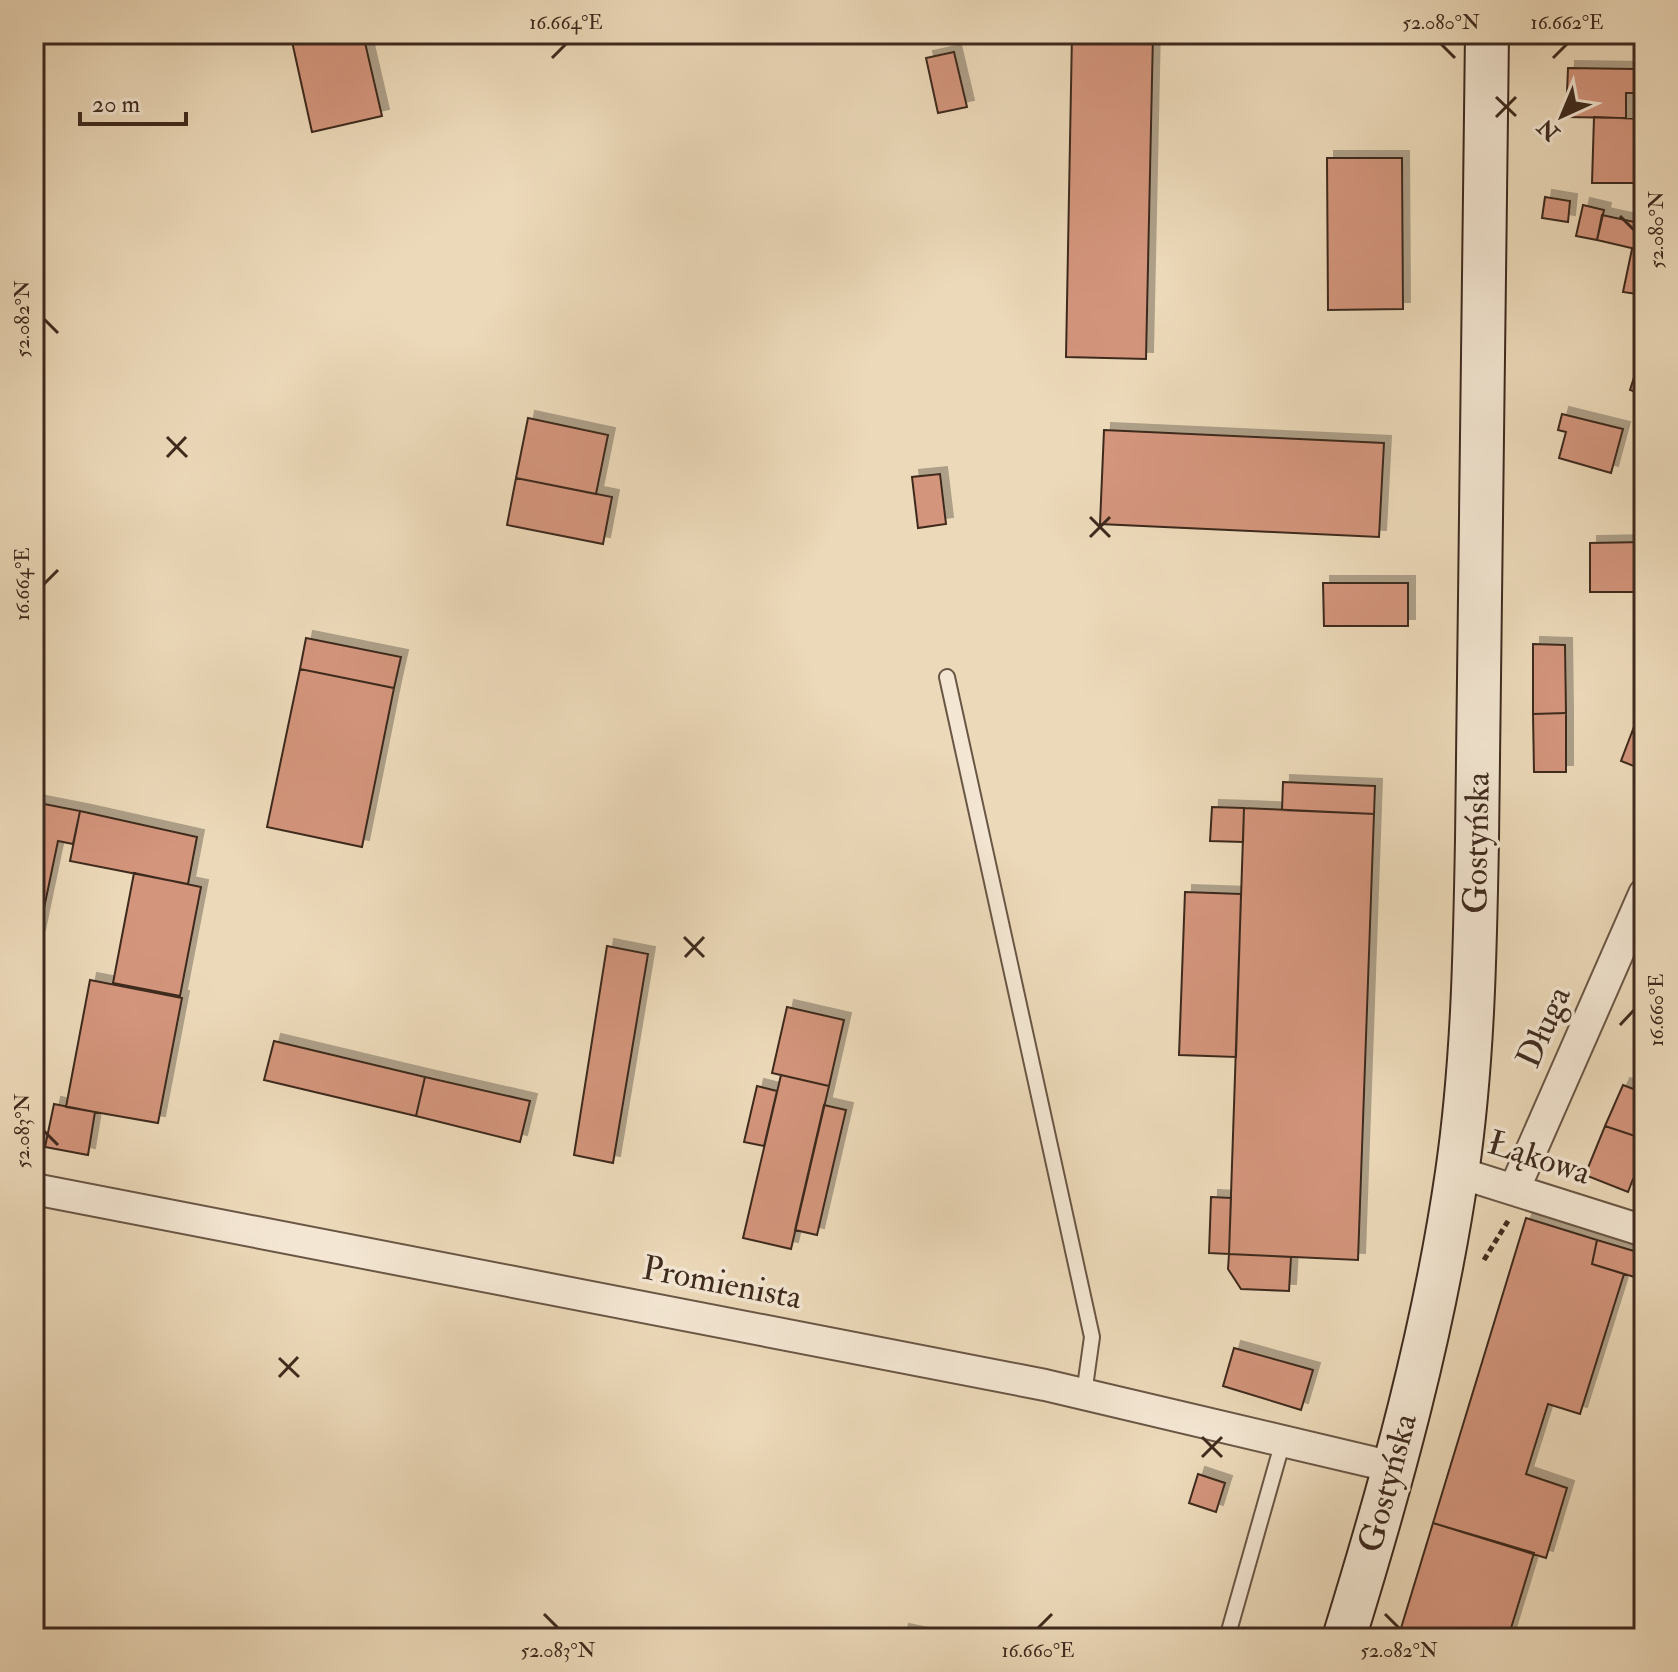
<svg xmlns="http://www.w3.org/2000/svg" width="1678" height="1672" viewBox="0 0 1678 1672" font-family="'IM FELL Double Pica',serif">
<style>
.building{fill:#d3957b;stroke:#3e2a1e;stroke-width:2;filter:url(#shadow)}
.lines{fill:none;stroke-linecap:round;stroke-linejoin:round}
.service-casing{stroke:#6a5645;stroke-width:18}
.minor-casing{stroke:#6a5645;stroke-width:34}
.secondary-casing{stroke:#3e2a1e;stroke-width:46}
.path{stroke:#3e2a1e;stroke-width:5;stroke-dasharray:6 4;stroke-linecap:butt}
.service{stroke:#f3e6d2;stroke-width:14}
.minor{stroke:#f3e6d2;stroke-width:30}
.secondary{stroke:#f3e6d2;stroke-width:42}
.ticks{fill:none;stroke:#3e2a1e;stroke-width:3}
.labels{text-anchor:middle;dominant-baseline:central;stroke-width:7;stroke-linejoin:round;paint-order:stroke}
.street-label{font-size:34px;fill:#3e2a1e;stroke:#f3e6d2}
.neatline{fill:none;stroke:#3e2a1e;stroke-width:3}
.ticks-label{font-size:20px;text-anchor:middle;fill:#3e2a1e}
</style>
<defs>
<filter id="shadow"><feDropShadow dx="7" dy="-7" stdDeviation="0" flood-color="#0004"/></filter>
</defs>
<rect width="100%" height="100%" fill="#ecd9b9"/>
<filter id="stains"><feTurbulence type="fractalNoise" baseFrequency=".0025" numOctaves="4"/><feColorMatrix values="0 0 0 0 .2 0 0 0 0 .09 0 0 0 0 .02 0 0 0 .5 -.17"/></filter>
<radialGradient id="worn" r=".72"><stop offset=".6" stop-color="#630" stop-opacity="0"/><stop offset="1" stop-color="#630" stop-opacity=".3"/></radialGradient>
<path class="building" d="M304,34H363L382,116L312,132L291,37Z
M1072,34H1153L1146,359L1066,357Z
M954,52L967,107L938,113L926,58Z
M1568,68L1635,69V93H1626V118L1566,117Z
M1594,117L1644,119V183H1592Z
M1327,158H1402L1403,309L1328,310Z
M1545,197L1570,201L1568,222L1542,218Z
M1583,205L1604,210L1597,240L1576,236Z
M1602,215L1644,224V251L1597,240Z
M1632,249L1644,251V295L1623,292Z
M1637,368L1644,370V395L1630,390Z
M1562,414L1623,429L1611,473L1559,458L1566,432L1558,430Z
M528,418L608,435L596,494L516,478Z
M1104,430L1384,443L1379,537L1100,524Z
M940,474L946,524L918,528L912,477Z
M516,478L612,497L603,544L507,525Z
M1644,542V592H1590V543Z
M1323,583H1408V626H1324Z
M306,638L401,657L394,688L300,669Z
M1533,644L1565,645L1566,713L1533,714Z
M300,669L394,688L362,847L267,827Z
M1642,706L1644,707V737L1632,732Z
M1566,713V772H1534L1533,714Z
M1632,732L1644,737V770L1621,761Z
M1283,782L1375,786L1374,814L1282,810Z
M34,802L80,811L73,844L58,841L38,937L34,936Z
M1212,807L1244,808L1243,842L1210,841Z
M1244,808L1374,814L1358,1260L1229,1254Z
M80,811L197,837L188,884L70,861Z
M134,873L201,887L180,996L113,983Z
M1185,892L1241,894L1236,1057L1179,1055Z
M607,946L648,954L613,1163L574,1155Z
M90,980L182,998L158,1123L66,1107Z
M787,1007L844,1020L829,1086L772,1073Z
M274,1041L425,1077L416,1116L264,1080Z
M781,1075L829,1086L791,1249L743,1238Z
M425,1077L530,1101L520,1142L416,1116Z
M1623,1085L1644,1093V1139L1605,1126Z
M757,1086L777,1091L764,1146L744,1142Z
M54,1104L95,1112L88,1155L45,1147Z
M824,1105L846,1110L817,1235L795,1230Z
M1605,1126L1644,1139V1184L1633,1179L1628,1192L1585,1175Z
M1211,1197L1231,1198L1229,1254L1209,1253Z
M1526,1218L1597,1240L1592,1264L1624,1274L1580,1414L1548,1404L1526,1474L1567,1488L1546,1558L1433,1523Z
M1597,1240L1644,1254V1280L1592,1264Z
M1229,1254L1291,1257L1289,1291L1241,1289L1228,1269Z
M1234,1348L1313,1370L1301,1410L1223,1386Z
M1198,1474L1225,1483L1216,1512L1189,1503Z
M1433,1523L1534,1553L1508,1638H1398Z
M902,1631L936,1638H900Z"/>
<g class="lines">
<g class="service-casing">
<path id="service" d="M947,677L1092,1337L1084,1394
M1227,1638L1283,1441"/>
</g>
<g class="minor-casing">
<path id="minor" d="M1457,1172L1644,1231
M34,1189L1045,1385L1393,1467
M1514,1190L1644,894"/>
</g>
<g class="secondary-casing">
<path id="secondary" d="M1344,1638C1391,1486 1434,1331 1457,1173C1473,1063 1475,951 1477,840L1487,34"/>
</g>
<path class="path" d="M1639,829L1644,817
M1484,1260L1508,1221"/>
<use href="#service" class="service"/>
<use href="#minor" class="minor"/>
<use href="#secondary" class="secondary"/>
</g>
<path class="ticks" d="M1441,44L1455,58M552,58L566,44M1553,58L1567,44M1496,97L1516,116M1496,117L1516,97M1620,216L1634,230M44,319L58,333M167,437L187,457M167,457L186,437M1090,517L1110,537M1090,537L1110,517M44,584L58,570M684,937L704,957M685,957L704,937M1620,1025L1634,1010M44,1131L58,1145M279,1358L299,1377M279,1377L298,1357M1202,1437L1222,1457M1202,1457L1222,1437M544,1614L558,1628M1385,1614L1399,1628M1038,1628L1052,1614"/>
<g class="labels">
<g class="street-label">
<text transform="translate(1477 843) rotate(-89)">Gostyńska</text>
<text transform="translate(1544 1027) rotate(-66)">Długa</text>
<text transform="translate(1539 1158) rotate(18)">Łąkowa</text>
<text transform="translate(722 1283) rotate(11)">Promienista</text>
<text transform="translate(1388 1483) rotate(-75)">Gostyńska</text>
</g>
</g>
<rect width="1678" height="1672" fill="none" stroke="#ecd9b9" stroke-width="88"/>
<g transform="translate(1562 116) rotate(224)" stroke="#f3e6d2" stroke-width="6" paint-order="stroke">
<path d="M0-6L14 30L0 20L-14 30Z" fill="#3e2a1e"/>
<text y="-12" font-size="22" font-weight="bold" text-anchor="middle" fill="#3e2a1e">N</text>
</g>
<path d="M80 112v12h106v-12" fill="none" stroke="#3e2a1e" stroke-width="4"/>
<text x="92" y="112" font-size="24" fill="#3e2a1e" stroke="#f3e6d2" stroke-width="6" paint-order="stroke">20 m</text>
<rect x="44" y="44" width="1590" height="1584" class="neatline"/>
<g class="ticks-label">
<text x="566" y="29">16.664°E</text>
<text x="1441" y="29">52.080°N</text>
<text x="1567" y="29">16.662°E</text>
<text transform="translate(1656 230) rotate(-90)" y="7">52.080°N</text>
<text transform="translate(22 319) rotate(-90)" y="7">52.082°N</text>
<text transform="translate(22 584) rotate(-90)" y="7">16.664°E</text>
<text transform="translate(1656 1010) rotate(-90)" y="7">16.660°E</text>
<text transform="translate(22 1131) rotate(-90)" y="7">52.083°N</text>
<text x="558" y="1657">52.083°N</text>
<text x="1038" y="1657">16.660°E</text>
<text x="1399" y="1657">52.082°N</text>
</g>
<rect width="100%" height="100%" filter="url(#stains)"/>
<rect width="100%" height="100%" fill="url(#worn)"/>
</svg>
